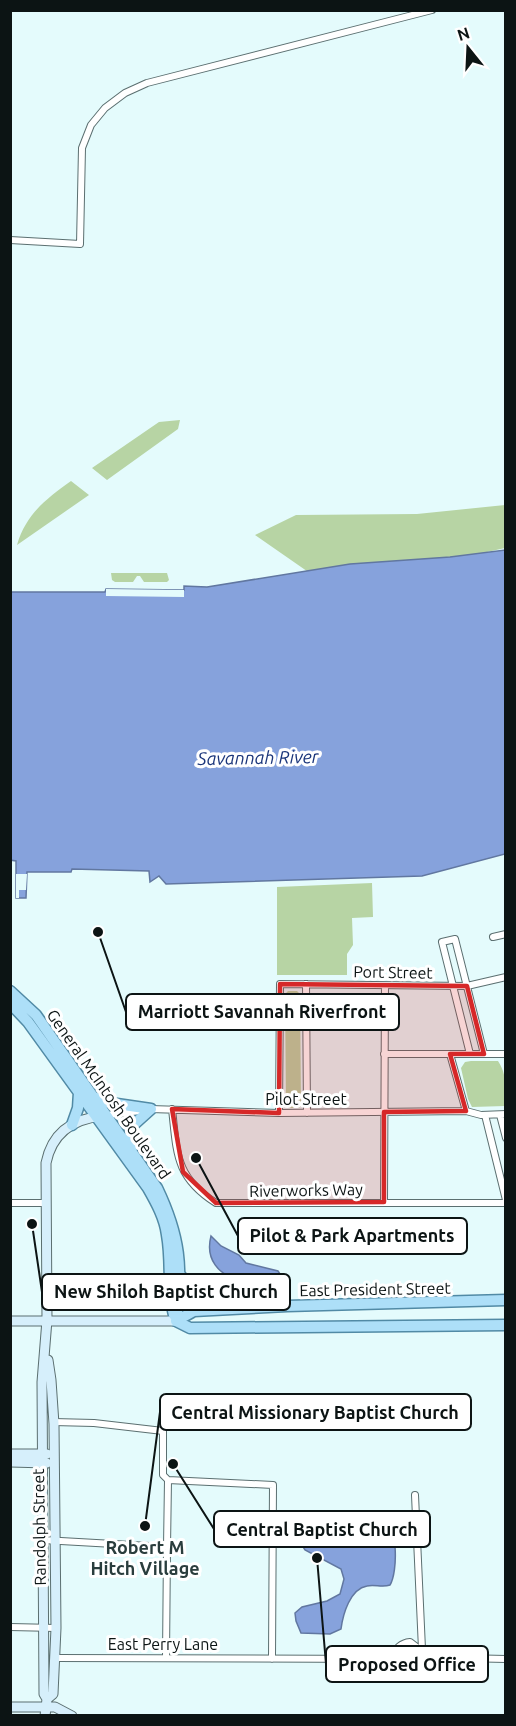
<svg xmlns="http://www.w3.org/2000/svg" width="516" height="1726" viewBox="0 0 516 1726" font-family="Ubuntu,sans-serif">
<style>
.green{fill:#b7d4a4}
.water{fill:#86a2dc;stroke:#6177a0;stroke-width:1.5}
.pier{fill:#e4fbfc}
.lines{fill:none;stroke-linecap:round;stroke-linejoin:round}
.street-casing{stroke:#5b6f70;stroke-width:8}
.secondary-casing{stroke:#5b6f70;stroke-width:11}
.primary-casing{stroke:#518aa5;stroke-width:13}
.street{stroke:#fff;stroke-width:6}
.secondary{stroke:#d6effb;stroke-width:9}
.primary{stroke:#addff8;stroke-width:10}
.marked{fill:#d62828;fill-opacity:0.2;stroke:#d62828;stroke-width:4.5;stroke-linejoin:round}
.labels{text-anchor:middle;dominant-baseline:central;stroke-width:6;stroke-linejoin:round;paint-order:stroke}
.street-label{font-size:16px;fill:#0c1414;stroke:#fff}
.water-label{font-size:18px;font-style:italic;fill:#1a357a;stroke:#fff}
.neighbourhood-label{font-size:18px;font-weight:bold;fill:#2a3d3d;stroke:#fff}
.leader{fill:none;stroke:#0c1414;stroke-width:2}
.callout-dot{fill:#0c1414;stroke:#fff;stroke-width:2}
.callout{fill:#fff;stroke:#0c1414;stroke-width:2}
.callout-label{font-size:18px;text-anchor:middle;font-weight:bold;fill:#0c1414}
</style>
<rect width="100%" height="100%" fill="#e4fbfc"/>
<path class="green" d="M180,420L178,429L107,480L92,468L159,422Z
M71,481L89,495L17,545C26,514 46,499 71,481Z
M505,505V548L478,554L314,576L255,535L296,515L417,514Z
M111,573H167L169,580L167,582H144L140,576H137L133,582H115L112,580Z
M372,883L373,917L352,918L353,945L347,954V975H277V887Z
M288,991H297L300,994L301,1106L299,1108H288L286,1106L285,994Z
M471,1061H498C507,1074 506,1090 505,1106L472,1107L468,1099L461,1068L465,1062Z"/>
<path class="water" d="M505,550V854L422,876L166,884L159,876L150,882L149,871L72,869L71,872H27L26,898H16V861L10,860V592H105L106,589L184,590V586L207,587L350,564L450,557Z
M211,1236L221,1246L239,1255L246,1263L278,1271L284,1280C271,1280 253,1284 241,1281C218,1275 205,1259 211,1236Z
M354,1511C362,1512 376,1512 383,1516C398,1524 398,1572 390,1585C382,1588 375,1584 367,1586C350,1589 343,1614 341,1629L330,1634L301,1633L296,1621L295,1613L302,1607L327,1601L340,1594L344,1579L341,1569L305,1550L298,1539L304,1518L313,1514Z"/>
<path class="pier" d="M106,589L184,590V597L106,596Z
M16,874H27L26,890H19V898H16Z"/>
<g class="lines">
<g class="street-casing">
<path id="street" d="M10,240L80,244L82,148L91,125L105,108L125,93L147,83L432,10
M493,937L506,934
M306,984L307,1113
M384,1054H506
M450,1054L466,1111
M470,1054L442,942L455,939L484,1054
M150,1109L279,1113L466,1111L481,1115L506,1114
M172,1109C177,1153 175,1177 216,1203H506
M279,1113L280,984L467,986L506,977
M108,1115L140,1111
M485,1115L506,1200
M500,1115L506,1138
M384,1202L385,986
M10,1203H47
M53,1422L94,1423L163,1431V1475L168,1480L167,1547
M168,1480L273,1485L272,1659
M415,1495L422,1649
M43,1540L167,1547L166,1657
M10,1627L56,1628
M54,1658L389,1659L418,1657L506,1659
M389,1659C395,1651 399,1643 410,1642L423,1652"/>
</g>
<g class="secondary-casing">
<path id="secondary" d="M10,1321H176
M10,1454H47
M10,1462L47,1463
M47,1699L53,1694L56,1628L54,1424L51,1380L48,1360
M10,1707H55L72,1716
M45,1716L47,1699L44,1694L42,1382L47,1320L46,1163C52,1133 72,1119 102,1116"/>
</g>
<g class="primary-casing">
<path id="primary" d="M10,991L36,1015L157,1188C180,1236 183,1268 176,1321
M10,1003L28,1022L148,1188C156,1202 165,1218 167,1235C172,1262 167,1288 174,1315
M97,1098L110,1103L151,1109
M72,1125L78,1108L79,1092
M135,1145L130,1139L131,1127L151,1109
M181,1276C187,1295 199,1301 216,1309
M176,1321L194,1311L287,1306L506,1300
M176,1321L190,1328L506,1325"/>
</g>
<use href="#street" class="street"/>
<use href="#secondary" class="secondary"/>
<use href="#primary" class="primary"/>
</g>
<path class="marked" d="M280,984L467,986L484,1054H450L466,1111L384,1112V1202L216,1203L183,1172L172,1109L279,1113Z"/>
<g class="labels">
<g class="street-label">
<text transform="translate(393 972) rotate(1)">Port Street</text>
<text transform="translate(109 1094) rotate(55)">General McIntosh Boulevard</text>
<text x="306" y="1099">Pilot Street</text>
<text transform="translate(306 1190) rotate(-1)">Riverworks Way</text>
<text transform="translate(375 1289) rotate(-1)">East President Street</text>
<text transform="translate(39 1527) rotate(-91)">Randolph Street</text>
<text x="163" y="1644">East Perry Lane</text>
</g>
<g class="water-label">
<text transform="translate(258 757) rotate(-1)">Savannah River</text>
</g>
<g class="neighbourhood-label">
<text x="145" y="1547">Robert M<tspan x="145" dy="21">Hitch Village</tspan></text>
</g>
</g>
<path class="leader" d="M98 932L126 1012M196 1158L238 1236M32 1224L42 1292M145 1526L160 1412M173 1464L214 1529M317 1558L326 1664"/>
<g class="callout-dot">
<circle cx="98" cy="932" r="6"/>
<circle cx="196" cy="1158" r="6"/>
<circle cx="32" cy="1224" r="6"/>
<circle cx="145" cy="1526" r="6"/>
<circle cx="173" cy="1464" r="6"/>
<circle cx="317" cy="1558" r="6"/>
</g>
<g class="callout">
<rect x="126" y="994" width="273" height="36" rx="6"/>
<rect x="238" y="1218" width="229" height="36" rx="6"/>
<rect x="42" y="1274" width="248" height="36" rx="6"/>
<rect x="160" y="1394" width="311" height="36" rx="6"/>
<rect x="214" y="1511" width="216" height="36" rx="6"/>
<rect x="326" y="1646" width="162" height="36" rx="6"/>
</g>
<g class="callout-label">
<text x="262" y="1018">Marriott Savannah Riverfront</text>
<text x="352" y="1242">Pilot &amp; Park Apartments</text>
<text x="166" y="1298">New Shiloh Baptist Church</text>
<text x="315" y="1419">Central Missionary Baptist Church</text>
<text x="322" y="1536">Central Baptist Church</text>
<text x="407" y="1671">Proposed Office</text>
</g>
<rect width="516" height="1726" fill="none" stroke="#0c1414" stroke-width="24"/>
<g transform="translate(468 48) rotate(342)" stroke="#ffffff" stroke-width="4.5" paint-order="stroke">
<path d="M0-4.5L10 22L0 15L-10 22Z" fill="#0c1414"/>
<text y="-9" font-size="16" font-weight="bold" text-anchor="middle" fill="#0c1414">N</text>
</g>
</svg>
